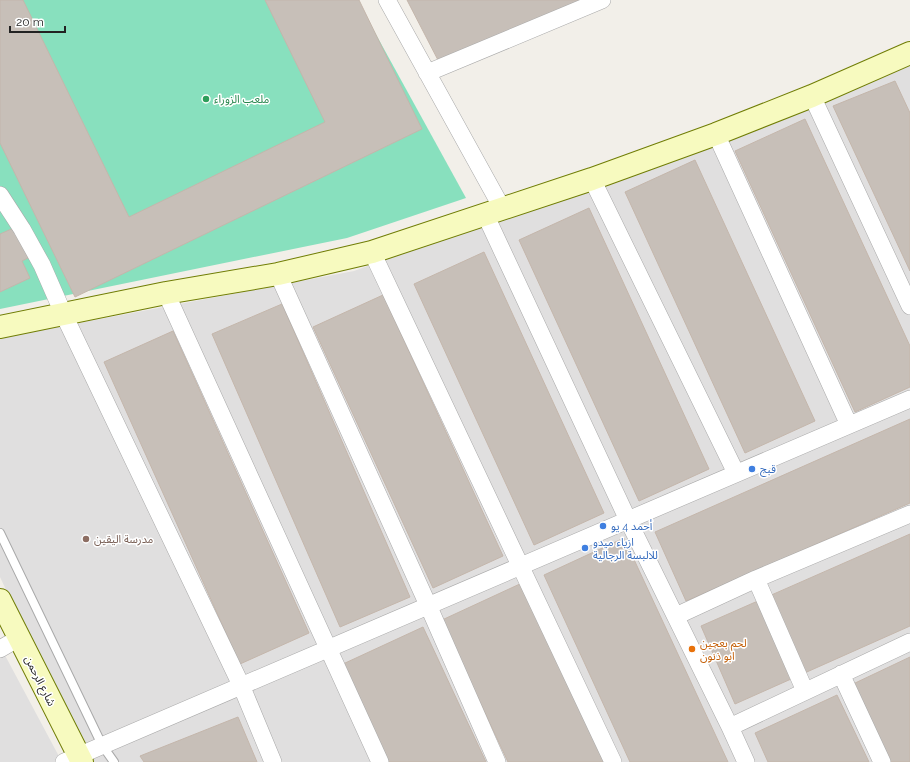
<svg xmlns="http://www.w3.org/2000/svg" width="910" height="762" viewBox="0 0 910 762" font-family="Raleway,'Noto Sans Arabic',sans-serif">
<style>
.residential{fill:#e0dfdf}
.pitch{fill:#88e0be}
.building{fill:#c7bfb8;stroke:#c4b6ab}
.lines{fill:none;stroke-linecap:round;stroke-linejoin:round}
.lane-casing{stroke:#a9a9a9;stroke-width:10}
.street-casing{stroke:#a9a9a9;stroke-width:18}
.secondary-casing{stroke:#707d05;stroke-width:24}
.lane{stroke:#fff;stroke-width:8}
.street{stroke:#fff;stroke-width:17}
.secondary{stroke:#f7fabf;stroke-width:22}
.leisure-dot{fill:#2e9e5b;stroke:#fff;stroke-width:1.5}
.shop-dot{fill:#3f7fe0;stroke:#fff;stroke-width:1.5}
.education-dot{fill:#8d6e63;stroke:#fff;stroke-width:1.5}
.food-dot{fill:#e8710a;stroke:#fff;stroke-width:1.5}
.labels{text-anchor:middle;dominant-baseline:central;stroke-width:3;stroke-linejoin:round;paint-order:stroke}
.leisure-label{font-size:11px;fill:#27864d;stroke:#fff;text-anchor:start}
.shop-label{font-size:11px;fill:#366cbe;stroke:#fff;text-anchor:start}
.education-label{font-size:11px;fill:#785e54;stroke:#fff;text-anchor:start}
.food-label{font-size:11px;fill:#c56008;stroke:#fff;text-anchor:start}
.street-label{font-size:11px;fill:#222;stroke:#fff}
</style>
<rect width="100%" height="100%" fill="#f2efe9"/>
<path class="residential" d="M910,65V762H87L0,577V338L354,271Z
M0,646L62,762H0Z"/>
<path class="pitch" d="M0,0H357L466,198L347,238L0,309Z"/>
<path class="building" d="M0,0H23L129,217L325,122L265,0H359L422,129L75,297L0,143Z
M407,0H585L439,62Z
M895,81L910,113V271L833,106Z
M805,119L910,346V387L855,412L735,151Z
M695,160L815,421L745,453L625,192Z
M589,208L709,469L639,501L519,240Z
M16,227L30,257L22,261L30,278L0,292V234Z
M484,252L604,513L534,545L414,284Z
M383,295L503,556L433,588L313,327Z
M282,304L410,597L340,627L212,334Z
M173,331L309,633L240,664L104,362Z
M910,419V503L686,601L655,532Z
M910,534V626L735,704L701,626Z
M624,538L728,762H630L544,575Z
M522,583L605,762H508L442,620Z
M423,627L486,762H389L343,664Z
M910,657V762H890L853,684Z
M837,695L869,762H768L755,733Z
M238,717L257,762H144L140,756Z"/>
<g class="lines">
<g class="lane-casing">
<path id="lane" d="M0,533L102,745L114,762"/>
</g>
<g class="street-casing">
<path id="street" d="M387,0L502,208
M427,73L602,0
M812,96L910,306
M716,134L849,425
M592,179L736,473
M0,195L22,229L42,265L63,313L241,685L273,762
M485,214L628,520L730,727L746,762
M372,252L613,762
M278,274L428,605L497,762
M166,293L380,762
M756,579L805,691
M676,616L756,579L910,514
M0,649L19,638
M841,674L882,762
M730,727L910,642
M64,762L910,399"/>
</g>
<g class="secondary-casing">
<path id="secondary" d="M0,327L166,293L278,274L372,252L592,179L716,134L812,96L910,53
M0,600L82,762"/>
</g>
<use href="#lane" class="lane"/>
<use href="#street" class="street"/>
<use href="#secondary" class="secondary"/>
</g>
<circle class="leisure-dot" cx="206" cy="99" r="4"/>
<g class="shop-dot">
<circle cx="752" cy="469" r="4"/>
<circle cx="603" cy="526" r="4"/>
<circle cx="585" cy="548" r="4"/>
</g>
<circle class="education-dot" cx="86" cy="539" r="4"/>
<circle class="food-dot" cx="692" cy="649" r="4"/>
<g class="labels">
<g class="leisure-label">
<text x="214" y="99">ملعب الزوراء</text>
</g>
<g class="shop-label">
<text x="760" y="469">قبج</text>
<text x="611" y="526">أحمد 4 يو</text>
<text x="593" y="542">ازياء ميدو<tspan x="593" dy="13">للالبسة الرجالية</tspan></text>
</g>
<g class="education-label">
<text x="94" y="539">مدرسة اليقين</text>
</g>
<g class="food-label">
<text x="700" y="643">لحم بعجين<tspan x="700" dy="13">ابو ذنون</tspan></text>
</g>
<g class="street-label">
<text transform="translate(40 681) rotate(63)">شارع الرحمن</text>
</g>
</g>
<path d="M10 26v6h55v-6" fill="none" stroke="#222222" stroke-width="2"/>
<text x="16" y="26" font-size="12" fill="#222222" stroke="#ffffff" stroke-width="3" paint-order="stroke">20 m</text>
</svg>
